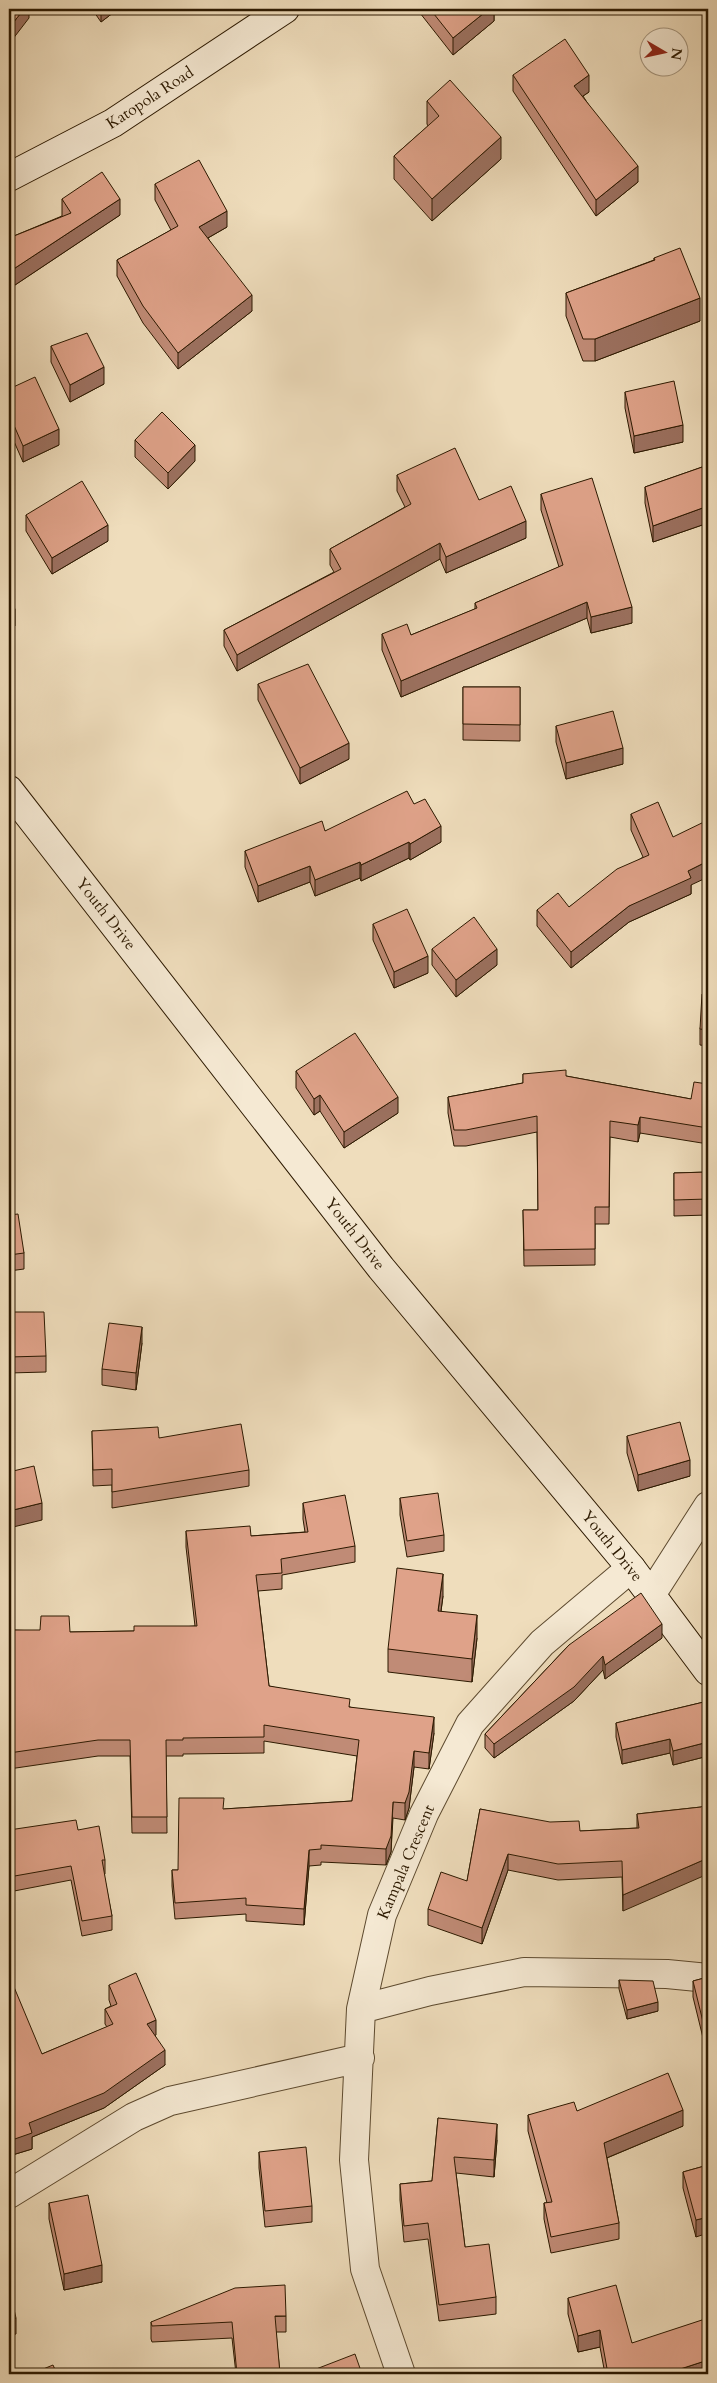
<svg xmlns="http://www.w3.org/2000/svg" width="717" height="2383" viewBox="0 0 717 2383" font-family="Cardo,serif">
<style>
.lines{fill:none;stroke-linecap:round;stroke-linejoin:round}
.street-casing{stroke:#5d4a2f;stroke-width:30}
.secondary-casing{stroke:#2c1900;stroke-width:30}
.street{stroke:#f5e9d3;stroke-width:28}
.secondary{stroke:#f5e9d3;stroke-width:28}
.wall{fill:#c08b76;stroke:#2c1900}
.shaded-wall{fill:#9c7160;stroke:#2c1900}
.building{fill:#dfa289;stroke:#2c1900}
.labels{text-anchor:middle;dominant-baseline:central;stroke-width:4;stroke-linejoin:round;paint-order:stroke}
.street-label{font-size:16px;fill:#2c1900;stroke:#f5e9d3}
</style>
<rect width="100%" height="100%" fill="#efddbc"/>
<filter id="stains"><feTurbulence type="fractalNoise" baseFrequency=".004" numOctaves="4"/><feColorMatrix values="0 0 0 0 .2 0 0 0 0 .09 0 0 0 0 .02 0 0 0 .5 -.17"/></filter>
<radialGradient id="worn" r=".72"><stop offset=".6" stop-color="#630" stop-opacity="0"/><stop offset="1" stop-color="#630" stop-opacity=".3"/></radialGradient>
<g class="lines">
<g class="street-casing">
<path id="street" d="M651,1595L708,1506
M361,2009L430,1991L524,1972L667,1974L708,1978
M9,2194L134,2117L170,2101L360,2058
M401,2374L365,2269L354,2160L361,2009L382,1915L424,1814L470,1724L542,1643L631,1568"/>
</g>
<g class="secondary-casing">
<path id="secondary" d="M9,177L113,123L285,9
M9,790L381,1268L631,1568L708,1671"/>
</g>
<use href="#street" class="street"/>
<use href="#secondary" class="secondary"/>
</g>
<path class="wall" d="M92,9H118L101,22Z
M420,9H494V21L453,55L420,13Z
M513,75L589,92L583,96L638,182L596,216L513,91Z
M427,101L501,159L432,221L394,179V156L428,126L427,124Z
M155,184L227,227L208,238L252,311L178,369L143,323L117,276V260L171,230L155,200Z
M62,199L120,215L9,289V238L62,216Z
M654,258L700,321L595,361H583L566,316V293L654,260Z
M51,346L104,384L70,402L51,362Z
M9,389L59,445L23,462L9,430Z
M625,392L683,442L634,453L625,408Z
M135,440L195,461L168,489L135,457Z
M708,465V523L653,542L645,503V487Z
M397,475L479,500L526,538L446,573L440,559L237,671L224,646V630L334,572L330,565V549L405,507L397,491Z
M541,494L632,623L591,633L587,618L401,697L382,650V634L411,635L475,609V603L559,567L541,510Z
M26,515L108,541L52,574L26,531Z
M258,684L349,759L300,784L258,700Z
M463,687H520V741L463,740Z
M556,726L623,764L566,779L556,742Z
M414,804L441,842L410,860L409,858L361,881L360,878L315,896L310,882L258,902L245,867V851L325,831Z
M631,814L691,885V894L629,922L571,968L537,926V910L569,907L643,857L631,830Z
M373,924L428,973L394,988L373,940Z
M432,949L497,965L456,997L432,965Z
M708,994V1046L700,1045V1029Z
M296,1071L398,1113L344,1148L320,1111L314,1115L296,1088Z
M523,1074L566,1076L691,1099L708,1084V1144L640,1133L638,1142L610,1137L609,1224H595V1265L524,1266L523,1210H538L537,1132L466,1146H454L448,1113V1097L523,1083Z
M708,1172V1215L674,1216V1173Z
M9,1215L24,1253V1269L9,1271Z
M9,1312L46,1356V1372L9,1373Z
M142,1343L136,1390L102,1385V1369Z
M92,1431L159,1438L249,1470V1486L112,1508V1485L93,1486Z
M627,1436L690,1476L638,1491L627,1453Z
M400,1498L444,1535V1551L407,1557L400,1515Z
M303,1503L355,1546V1562L282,1575V1589L258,1591L269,1686L350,1707L434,1733L429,1769L414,1767L409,1808L405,1820L393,1818L391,1852L386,1865L321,1862V1865L309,1866L304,1925L246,1921V1914L175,1919L172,1886V1870H178L224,1809L352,1801L357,1756L264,1741V1753L183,1754V1756H166L167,1833H132L130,1756H98L9,1769V1630L70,1632L134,1631L195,1626L186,1547V1531L251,1536L305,1532L303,1519Z
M443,1596L441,1611L477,1638L472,1682L388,1672V1649Z
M662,1638L605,1679L603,1670L574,1701L494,1758L485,1748V1734L569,1645Z
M708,1701V1756L673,1765L670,1753L622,1764L616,1737V1723Z
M701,1807L623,1911L622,1877L558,1880L508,1870L482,1944L428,1925V1909L467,1881L480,1809L580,1831L637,1828V1814Z
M9,1830H78L105,1860V1874L104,1875L112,1916V1930L82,1936L71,1880L9,1892Z
M708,1977L705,2046L693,1997V1981Z
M619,1980L658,2011L627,2019L619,1989Z
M109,1985L156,2035H155L165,2065L104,2108L32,2137V2149L9,2156L42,2054L107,2027L105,2024V2009L111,2006L109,2000Z
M577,2111L683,2126L607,2158L619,2223V2239L551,2253L544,2219V2203H547L528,2131V2115Z
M438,2118L497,2140L494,2177L456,2173L465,2247L496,2297V2314L439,2321L428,2239L404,2242L400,2200V2184L432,2181Z
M259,2152L312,2206V2222L265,2227L259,2168Z
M708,2165L696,2237L683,2188V2172Z
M49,2203L102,2282L64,2290L49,2219Z
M568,2298L632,2343L708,2374H605L600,2347L578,2352L568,2314Z
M286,2316V2332H276L280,2374H236L232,2338L152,2342L151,2339V2322Z"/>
<path class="shaded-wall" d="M24,9H29V18L9,44V28Z
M101,9H118L101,22Z
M489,9H494V21L453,55V38Z
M589,75V92L574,102V86Z
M501,137V159L432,221V199Z
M638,166V182L596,216V200Z
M120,199V215L9,289V272Z
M227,211V227L199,243V227Z
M252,295V311L178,369V353Z
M700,298V321L595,361V339Z
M104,367V384L70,402V385Z
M683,425V442L634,453V436Z
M59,429V445L23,462V446Z
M195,445V461L168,489V473Z
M708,506V523L653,542V526Z
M526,521V538L446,573V557Z
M108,525V541L52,574V558Z
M440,543V559L237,671V655Z
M587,602V618L401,697V681Z
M632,607V623L591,633V617Z
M15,609V626L9,630V614Z
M349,743V759L300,784V768Z
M623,748V764L566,779V763Z
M441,826V842L410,860V844Z
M409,842V858L361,881V865Z
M708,861V877L691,885V894L629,922L571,968V952L629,906L688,871Z
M360,862V878L315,896V880Z
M310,866V882L258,902V886Z
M497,949V965L456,997V980Z
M428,956V973L394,988V972Z
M320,1095V1111L314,1115V1099Z
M398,1097V1113L344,1148V1132Z
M640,1117V1133L638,1142V1125Z
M142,1327V1343L136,1390V1373Z
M690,1460V1476L638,1491V1475Z
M42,1503V1520L9,1528V1511Z
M443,1574V1596L438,1633V1611Z
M477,1615V1638L472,1682V1659Z
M662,1624V1638L605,1679V1665Z
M603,1656V1670L574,1701L494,1758V1744Z
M434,1717V1733L429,1769V1753Z
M670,1739V1753L622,1764V1750Z
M708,1742V1756L673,1765V1751Z
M414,1751V1767L409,1808L405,1820V1803Z
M393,1802L391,1852L386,1865V1849Z
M309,1850V1866L304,1925V1909Z
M508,1854V1870L482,1944V1928Z
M708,1858V1874L623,1911V1895Z
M658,2002V2011L627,2019V2010Z
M156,2020V2035L147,2039V2024Z
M708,2029V2045L705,2046V2030Z
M165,2050V2065L104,2108L32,2137V2149L9,2156V2141L29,2123Z
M683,2110V2126L604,2159V2143Z
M497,2124V2140L494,2177V2160Z
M708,2217V2233L696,2237V2220Z
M102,2265V2282L64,2290V2274Z
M16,2318V2334L9,2336V2319Z
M600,2330V2347L578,2352V2336Z
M708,2360V2374H665Z"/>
<path class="building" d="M9,9H24L9,28Z
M430,9H489L453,38Z
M565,39L589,75L574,86L638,166L596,200L513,75Z
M450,80L501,137L432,199L394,156L439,116L427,101Z
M199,160L227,211L199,227L252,295L178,353L143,306L117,260L178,226L155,184Z
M102,172L120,199L9,272V248L10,247L9,243V238L71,213L62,199Z
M680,248L700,298L595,339H583L566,293L655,260L654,258Z
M87,333L104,367L70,385L51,346Z
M35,377L59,429L23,446L9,414V389Z
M674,381L683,425L634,436L625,392Z
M162,412L195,445L168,473L135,440Z
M455,448L479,500L511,486L526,521L446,557L440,543L237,655L224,630L341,569L330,549L411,504L397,475Z
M708,465V506L653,526L645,487Z
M592,478L632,607L591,617L587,602L401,681L382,634L407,624L411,635L477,608L475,603L563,565L541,494Z
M82,481L108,525L52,558L26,515Z
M9,600L15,609L9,614Z
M308,664L349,743L300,768L258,684Z
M463,687H520V725L463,724Z
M613,711L623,748L566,763L556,726Z
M407,791L414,804L425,799L441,826L410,844L409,842L361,865L360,862L315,880L310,866L258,886L245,851L322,821L325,831Z
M658,802L673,837L708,820V861L688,871L691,878L629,906L571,952L537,910L558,893L569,907L617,869L649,855L631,814Z
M407,909L428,956L394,972L373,924Z
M474,917L497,949L456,980L432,949Z
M702,994H708V1030L700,1029Z
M355,1033L398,1097L344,1132L320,1095L314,1099L296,1071Z
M566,1070V1076L691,1099L694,1082L708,1084V1128L640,1117L638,1125L610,1121L609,1207H595V1249L524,1250L523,1210H538L537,1116L466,1130H454L448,1097L523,1083V1074Z
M708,1172V1199L674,1200V1173Z
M18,1214L24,1253L9,1255V1215Z
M9,1312H44L46,1356L9,1357Z
M109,1323L142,1327L136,1373L102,1369Z
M680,1422L690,1460L638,1475L627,1436Z
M241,1424L249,1470L112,1492V1469L93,1470L92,1431L158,1427L159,1438Z
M34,1466L42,1503L9,1511V1472Z
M438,1493L444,1535L407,1541L400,1498Z
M345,1495L355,1546L281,1559L282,1573L256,1575L269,1686L350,1699L349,1707L434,1717L429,1753L414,1751L409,1792L405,1803L393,1802L391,1836L386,1849L321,1845V1849L309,1850L304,1909L246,1905V1898L175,1903L172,1870H178L179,1798H224L223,1809L352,1801L359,1740L264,1725V1737L183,1738V1740H166L167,1817H132L130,1740H98L9,1753V1630H40L41,1616H69L70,1632L134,1631V1626H197L186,1531L250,1526L251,1536L308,1532L303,1503Z
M397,1568L443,1574L438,1611L477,1615L472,1659L388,1649Z
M641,1593L662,1624L605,1665L603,1656L574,1687L494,1744L485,1734L569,1645Z
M708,1701V1742L673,1751L670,1739L622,1750L616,1723Z
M708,1803V1858L623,1895L622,1861L558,1864L508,1854L482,1928L428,1909L441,1872L467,1881L480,1809L550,1822L579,1821L580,1831L639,1828L637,1814L701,1807Z
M76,1820L78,1830L99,1826L105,1860H102L112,1916L82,1921L71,1866L9,1877V1830Z
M136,1973L156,2020L147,2024L165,2050L104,2093L29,2123L32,2133L9,2141V1988L14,1987L42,2054L113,2024L105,2009L117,2004L109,1985Z
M708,1977V2029L705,2030L693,1981Z
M619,1980L653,1981L658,2002L627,2010Z
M668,2073L683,2110L604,2143L619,2223L551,2237L544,2203L552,2202L528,2115L574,2102L577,2111Z
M438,2118L497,2124L494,2160L454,2157L465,2247L489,2244L496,2297L439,2305L428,2223L404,2226L400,2184L432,2181Z
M306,2147L312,2206L265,2211L259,2152Z
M708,2165V2217L696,2220L683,2172Z
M88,2195L102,2265L64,2274L49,2203Z
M285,2285L286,2316H275L280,2374H237L232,2322L152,2326L151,2322L235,2288Z
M616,2285L632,2343L708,2318V2360L665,2374H608L600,2330L578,2336L568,2298Z
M9,2288L16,2318L9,2319Z
M355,2354L362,2374H313L311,2371Z
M53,2365L57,2374H31Z
M80,2370L82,2374H69Z"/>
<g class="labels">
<g class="street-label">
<text transform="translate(150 98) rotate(-33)">Katopola Road</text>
<text transform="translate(106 914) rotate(52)">Youth Drive</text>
<text transform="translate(355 1234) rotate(52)">Youth Drive</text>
<text transform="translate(612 1546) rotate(51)">Youth Drive</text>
<text transform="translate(406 1862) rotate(-67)">Kampala Crescent</text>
</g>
</g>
<rect width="717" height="2383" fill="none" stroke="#efddbc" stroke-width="30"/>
<rect x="10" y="10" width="697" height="2363" fill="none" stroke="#2c1900" stroke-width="2.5"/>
<rect x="15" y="15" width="687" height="2353" fill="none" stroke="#2c1900"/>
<g transform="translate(664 52) rotate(99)"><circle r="24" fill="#f5e9d3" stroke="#a5967f"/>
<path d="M0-4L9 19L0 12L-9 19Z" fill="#8f2418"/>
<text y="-8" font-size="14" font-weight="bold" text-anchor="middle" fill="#2c1900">N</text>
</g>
<rect width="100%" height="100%" filter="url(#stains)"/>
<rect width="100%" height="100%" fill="url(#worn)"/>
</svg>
